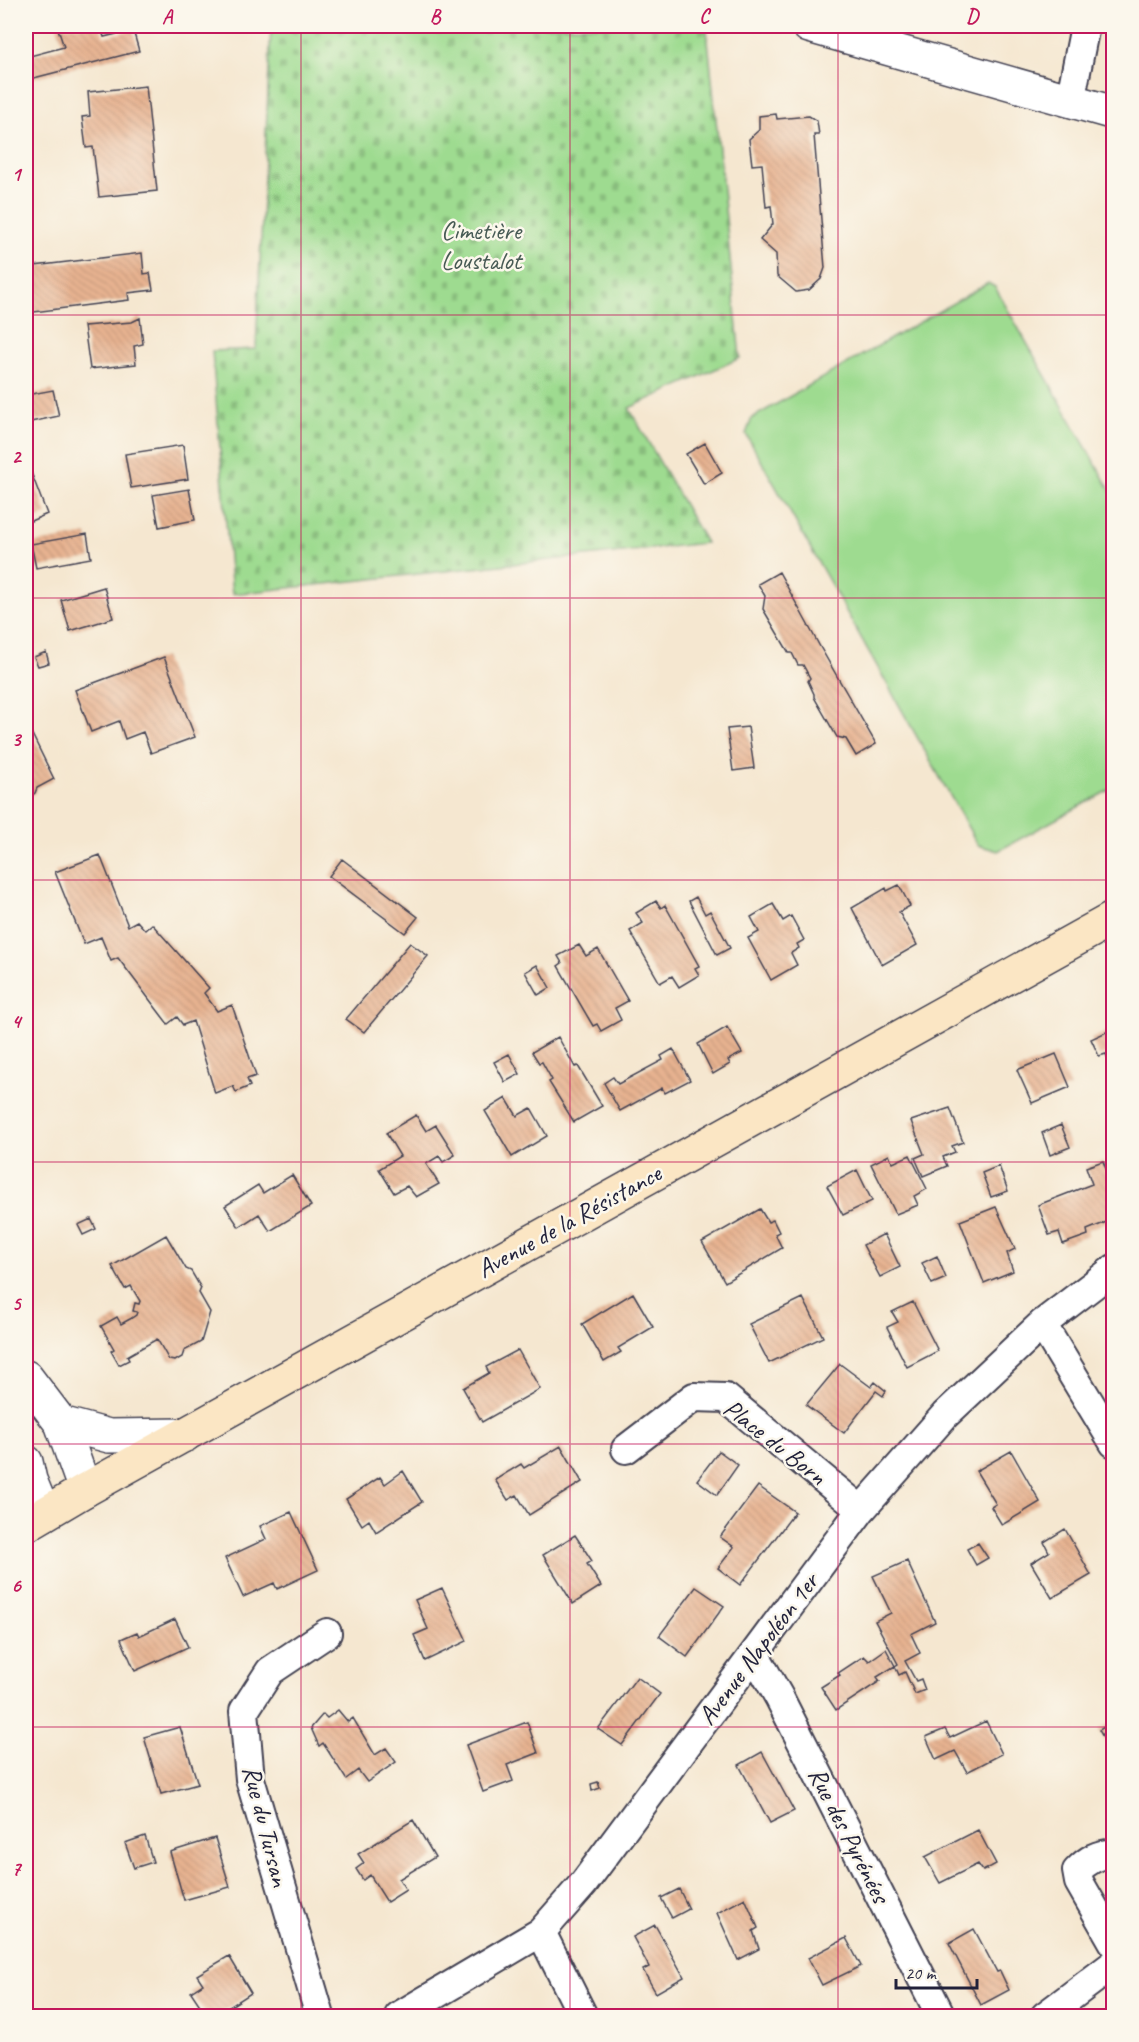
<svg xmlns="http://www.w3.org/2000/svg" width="1139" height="2042" viewBox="0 0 1139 2042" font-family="Caveat,sans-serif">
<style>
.cemetery{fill:url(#cemetery-stones);stroke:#607e66;stroke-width:1.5}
.pitch{fill:#9edb90;stroke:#607e66;stroke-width:1.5}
.building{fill:url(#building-back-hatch)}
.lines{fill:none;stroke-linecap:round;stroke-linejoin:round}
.minor-casing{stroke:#424051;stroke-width:32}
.tertiary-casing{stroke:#424051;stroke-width:36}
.secondary-casing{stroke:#424051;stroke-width:36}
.minor{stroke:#fff;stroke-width:28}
.tertiary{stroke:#fff;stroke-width:33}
.secondary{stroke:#fbe6c4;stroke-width:33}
.grid{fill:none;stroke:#c2185b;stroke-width:1.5;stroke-opacity:0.55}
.labels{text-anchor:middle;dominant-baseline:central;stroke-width:5;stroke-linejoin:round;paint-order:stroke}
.park-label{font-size:26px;fill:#475a54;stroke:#fbf7ec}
.street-label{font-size:26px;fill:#22223b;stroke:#fbf7ec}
.neatline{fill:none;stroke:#c2185b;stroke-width:2}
.grid-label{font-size:20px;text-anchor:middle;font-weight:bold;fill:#c2185b}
</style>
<defs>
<pattern id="cemetery-stones" width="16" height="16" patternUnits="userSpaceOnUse" patternTransform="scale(1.5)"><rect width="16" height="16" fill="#9edb90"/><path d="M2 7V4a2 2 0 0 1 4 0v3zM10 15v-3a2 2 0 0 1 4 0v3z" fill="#88bc7d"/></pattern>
<pattern id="building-back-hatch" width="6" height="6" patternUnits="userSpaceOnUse" patternTransform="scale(1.5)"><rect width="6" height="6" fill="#e7b290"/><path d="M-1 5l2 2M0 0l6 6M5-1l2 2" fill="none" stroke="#c6997d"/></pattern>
</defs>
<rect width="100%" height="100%" fill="#fbf7ec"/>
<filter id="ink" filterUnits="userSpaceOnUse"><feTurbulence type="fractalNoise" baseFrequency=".0167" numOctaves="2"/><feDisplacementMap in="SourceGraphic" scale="12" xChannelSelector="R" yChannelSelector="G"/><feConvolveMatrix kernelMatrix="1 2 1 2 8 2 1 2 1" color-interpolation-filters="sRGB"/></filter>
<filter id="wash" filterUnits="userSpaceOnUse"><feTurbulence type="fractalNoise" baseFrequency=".008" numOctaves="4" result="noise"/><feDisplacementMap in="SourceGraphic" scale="24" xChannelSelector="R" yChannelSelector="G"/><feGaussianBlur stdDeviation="1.35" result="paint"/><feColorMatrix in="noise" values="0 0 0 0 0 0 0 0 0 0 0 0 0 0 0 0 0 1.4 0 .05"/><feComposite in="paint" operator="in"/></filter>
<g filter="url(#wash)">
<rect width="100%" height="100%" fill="#f5e7d0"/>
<path class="cemetery" d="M271,26H693L707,30L740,358L629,408L706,543L232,594L212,351L256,349Z"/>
<path class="pitch" d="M988,283L995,287L1113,495V788L998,851L978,845L746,434L752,418Z"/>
<g id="blocks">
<path class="building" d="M57,26H100L104,37L133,30L139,51L26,80V57L64,47Z
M146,86L157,191L99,197L93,147L86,148L82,117L90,116L88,92Z
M776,114L777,119L809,116L817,121L819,135H814L825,268L821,279L809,290L796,292L777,276L776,254L760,240L773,224L771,206L766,207L762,164L752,165L749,139L759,130V116Z
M142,253L144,274L150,273L153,290L128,293L129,300L26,313V267Z
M140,318L143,344L134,346L136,364L90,369L84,326L132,322Z
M53,390L59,416L26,423V395Z
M705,443L722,473L704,484L686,454Z
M183,445L188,479L131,488L125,454Z
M26,459L47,514L26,523Z
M189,489L195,520L159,527L153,495Z
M87,534L91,558L36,568L31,544Z
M779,572L819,645L876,744L856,756L846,739L837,737L814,697V694L808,681L810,678L803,665H798L792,653H789L763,609L765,596L758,584Z
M104,587L113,618L70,631L61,600Z
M46,652L49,663L38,666L34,657Z
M164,657L195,737L151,753L143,732L125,739L119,721L91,732L75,690Z
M26,722L54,779L37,788L35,793L26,800Z
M748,727L754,768L733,771L727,729Z
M100,855L128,926L137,921L145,930L152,924L209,988L204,993L217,1011L232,1005L256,1076L247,1079L250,1086L236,1092L233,1086L215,1093L193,1021L183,1025L177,1017L168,1024L118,958L111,961L101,937L84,944L55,872Z
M342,859L418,917L405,933L329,876Z
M899,885L910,906L899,912L917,945L882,965L852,908L886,888L887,891Z
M696,897L705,914L710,911L730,948L717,955L689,901Z
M656,901L661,908L665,905L699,966L695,968L699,975L679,987L672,976L660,983L630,931L643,923L636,913Z
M773,904L783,921L791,916L804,940L797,944L799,948L791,953L797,965L771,980L748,938L759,932L751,917Z
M410,943L428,956L364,1032L346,1019Z
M579,945L586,956L598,949L628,1001L615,1008L621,1020L601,1031L597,1024L593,1026L558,966L562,963L558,956Z
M537,965L550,988L538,995L525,972Z
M727,1027L742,1053L728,1060L730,1064L713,1074L698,1044Z
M1113,1029V1072L1106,1054L1099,1056L1091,1039Z
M558,1037L575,1067L578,1066L602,1106L574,1122L549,1082L552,1080L542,1062L539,1063L532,1052Z
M673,1049L690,1080L665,1093L662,1088L620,1111L604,1083L613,1077L618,1084L663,1060L661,1056Z
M509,1054L520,1074L505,1082L494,1062Z
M1056,1054L1070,1087L1032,1103L1017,1070Z
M506,1098L517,1116L531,1108L547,1136L512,1157L485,1111Z
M950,1108L963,1142L952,1146L955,1152L943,1157L947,1166L923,1176L915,1158L924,1154L911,1121Z
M416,1115L426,1131L436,1125L455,1155L443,1162L439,1156L426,1164L439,1184L416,1197L407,1186L394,1193L379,1169L400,1156L386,1133Z
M1061,1125L1070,1147L1050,1155L1042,1133Z
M889,1155L893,1163L910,1155L927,1189L914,1196L918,1205L896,1214L871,1164Z
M1103,1161L1113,1188V1216L1108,1218L1109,1221L1087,1230L1088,1235L1063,1244L1059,1232L1049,1235L1038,1205L1092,1184L1086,1167Z
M999,1166L1008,1191L991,1197L982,1173Z
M857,1170L872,1201L843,1215L827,1186Z
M292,1175L311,1206L270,1231L259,1214L239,1227L225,1206L258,1185L263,1193Z
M996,1207L1015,1249L1007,1253L1013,1271L984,1283L960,1221Z
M760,1209L768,1222L773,1220L779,1232L775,1234L782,1248L725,1282L702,1242Z
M91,1219L96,1229L83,1235L78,1225Z
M884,1234L900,1267L880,1277L863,1245Z
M166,1235L186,1269L191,1271L201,1288L199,1293L210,1312L201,1342L184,1351L182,1357L175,1361L169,1360L157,1339L127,1356L129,1360L119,1365L111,1351L114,1349L101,1326L117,1317L121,1324L130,1319L136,1315L137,1312L133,1311L135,1303L139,1304L140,1301L131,1286L125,1289L112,1266Z
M937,1256L946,1278L932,1284L922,1263Z
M633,1293L653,1327L618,1348L621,1352L604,1362L582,1324Z
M803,1298L823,1337L769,1363L749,1324Z
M913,1302L938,1351L907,1367L887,1327L898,1322L892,1312Z
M518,1350L540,1389L482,1422L463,1388L489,1373L486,1367Z
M840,1364L871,1387L875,1382L886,1391L883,1396L876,1391L844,1433L806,1405Z
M561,1446L582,1482L529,1515L517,1495L508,1500L495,1480L521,1464L524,1468Z
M719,1451L738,1465L717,1495L697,1480Z
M1011,1451L1040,1502L1002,1525L991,1507L996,1504L976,1471Z
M403,1471L422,1502L376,1532L369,1520L362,1525L346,1499L380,1477L385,1484Z
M758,1486L795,1512L740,1585L718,1568L734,1547L720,1537Z
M291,1512L318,1570L277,1589L274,1583L243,1597L225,1558L266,1539L260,1526Z
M1065,1529L1091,1575L1052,1598L1031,1563L1049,1552L1044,1542Z
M575,1535L592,1561L587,1564L601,1586L573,1604L543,1555Z
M978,1543L988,1558L976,1565L967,1549Z
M907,1561L935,1622L911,1634L920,1653L905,1661L916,1681L921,1679L925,1690L915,1694L905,1672L899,1675L895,1666L898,1664L875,1621L891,1613L873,1576Z
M696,1587L724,1606L687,1657L659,1636Z
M442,1588L467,1641L425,1661L414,1635L428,1629L415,1600Z
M175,1619L188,1647L135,1671L121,1639L137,1632L139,1636Z
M886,1649L895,1666L877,1677L880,1681L836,1710L821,1687L840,1675L838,1673L864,1656L869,1661Z
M637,1677L660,1694L622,1745L598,1729Z
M338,1710L348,1722L353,1718L375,1755L386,1748L396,1762L367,1782L358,1770L346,1779L323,1743L319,1746L311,1728L323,1714L327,1718Z
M986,1721L1002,1754L967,1772L955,1751L936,1760L926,1737L945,1729L950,1738Z
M527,1722L538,1753L507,1765L513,1781L483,1792L466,1745Z
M1113,1722V1755L1099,1730Z
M180,1727L198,1784L161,1794L144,1737Z
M762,1752L794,1811L770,1823L739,1765Z
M598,1782L600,1788L592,1791L591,1784Z
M413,1820L435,1857L399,1879L406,1890L387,1902L370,1875L363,1880L356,1869L364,1863L358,1854Z
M978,1830L996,1864L983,1871L978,1864L940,1883L925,1857Z
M145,1836L153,1862L134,1868L125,1843Z
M215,1838L230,1887L184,1900L170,1852Z
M679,1889L689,1909L672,1918L661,1898Z
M745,1898L758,1928L753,1931L759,1949L738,1960L717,1913Z
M655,1925L684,1977L656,1993L643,1970L649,1967L633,1937Z
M974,1929L997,1972L1000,1971L1009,1990L981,2005L949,1943Z
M846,1938L861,1966L822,1985L808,1958Z
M229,1956L251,1993L223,2011L224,2014L220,2016H207L191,1992L203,1984L197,1975Z"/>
</g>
</g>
<g filter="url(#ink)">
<use href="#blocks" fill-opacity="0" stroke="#424051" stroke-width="1.5"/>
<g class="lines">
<g class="minor-casing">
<path id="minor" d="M1070,102L1085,26
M1042,1324L1114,1443
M626,1449L694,1397L726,1398L861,1510
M755,1655L779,1697L941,2016
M1114,1854C1099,1853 1087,1860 1077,1871L1079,1882L1114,1943
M541,1932L583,2016
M320,2016L250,1779L244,1711L270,1671L327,1633
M399,2016L541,1932L584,1883L861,1510L945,1415L1042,1324L1114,1269
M1045,2016L1114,1964"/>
</g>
<g class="tertiary-casing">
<path id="tertiary" d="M809,26L1114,113
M26,1377L61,1423L85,1490
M61,1423L109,1436L185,1435
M26,1462L30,1480L44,1514"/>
</g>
<g class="secondary-casing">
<path id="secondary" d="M26,1525L85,1490L1114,918"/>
</g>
<use href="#minor" class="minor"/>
<use href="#tertiary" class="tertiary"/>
<use href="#secondary" class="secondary"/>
</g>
</g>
<path class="grid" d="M301,26V2016M570,26V2016M838,26V2016M26,315H1114M26,598H1114M26,880H1114M26,1162H1114M26,1444H1114M26,1727H1114"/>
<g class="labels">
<g class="park-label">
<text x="481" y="230">Cimetière<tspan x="481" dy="30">Loustalot</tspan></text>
</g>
<g class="street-label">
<text transform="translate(569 1221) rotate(-29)">Avenue de la Résistance</text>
<text transform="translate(775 1442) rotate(38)">Place du Born</text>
<text transform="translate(758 1649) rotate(-53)">Avenue Napoléon 1er</text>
<text transform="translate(266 1826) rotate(76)">Rue du Tursan</text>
<text transform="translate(849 1835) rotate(63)">Rue des Pyrénées</text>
</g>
</g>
<rect width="1139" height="2042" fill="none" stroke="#fbf7ec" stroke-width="66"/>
<path d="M896 1979v9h81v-9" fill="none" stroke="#22223b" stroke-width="3"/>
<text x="905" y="1979" font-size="18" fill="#22223b" stroke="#fbf7ec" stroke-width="4.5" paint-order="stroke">20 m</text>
<rect x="33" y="33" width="1073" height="1976" class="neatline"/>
<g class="grid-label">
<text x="167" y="23">A</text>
<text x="435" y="23">B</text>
<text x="704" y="23">C</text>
<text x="972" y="23">D</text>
<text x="16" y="181">1</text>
<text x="16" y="463">2</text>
<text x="16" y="746">3</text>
<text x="16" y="1028">4</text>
<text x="16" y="1310">5</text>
<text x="16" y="1592">6</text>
<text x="16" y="1875">7</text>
</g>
</svg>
